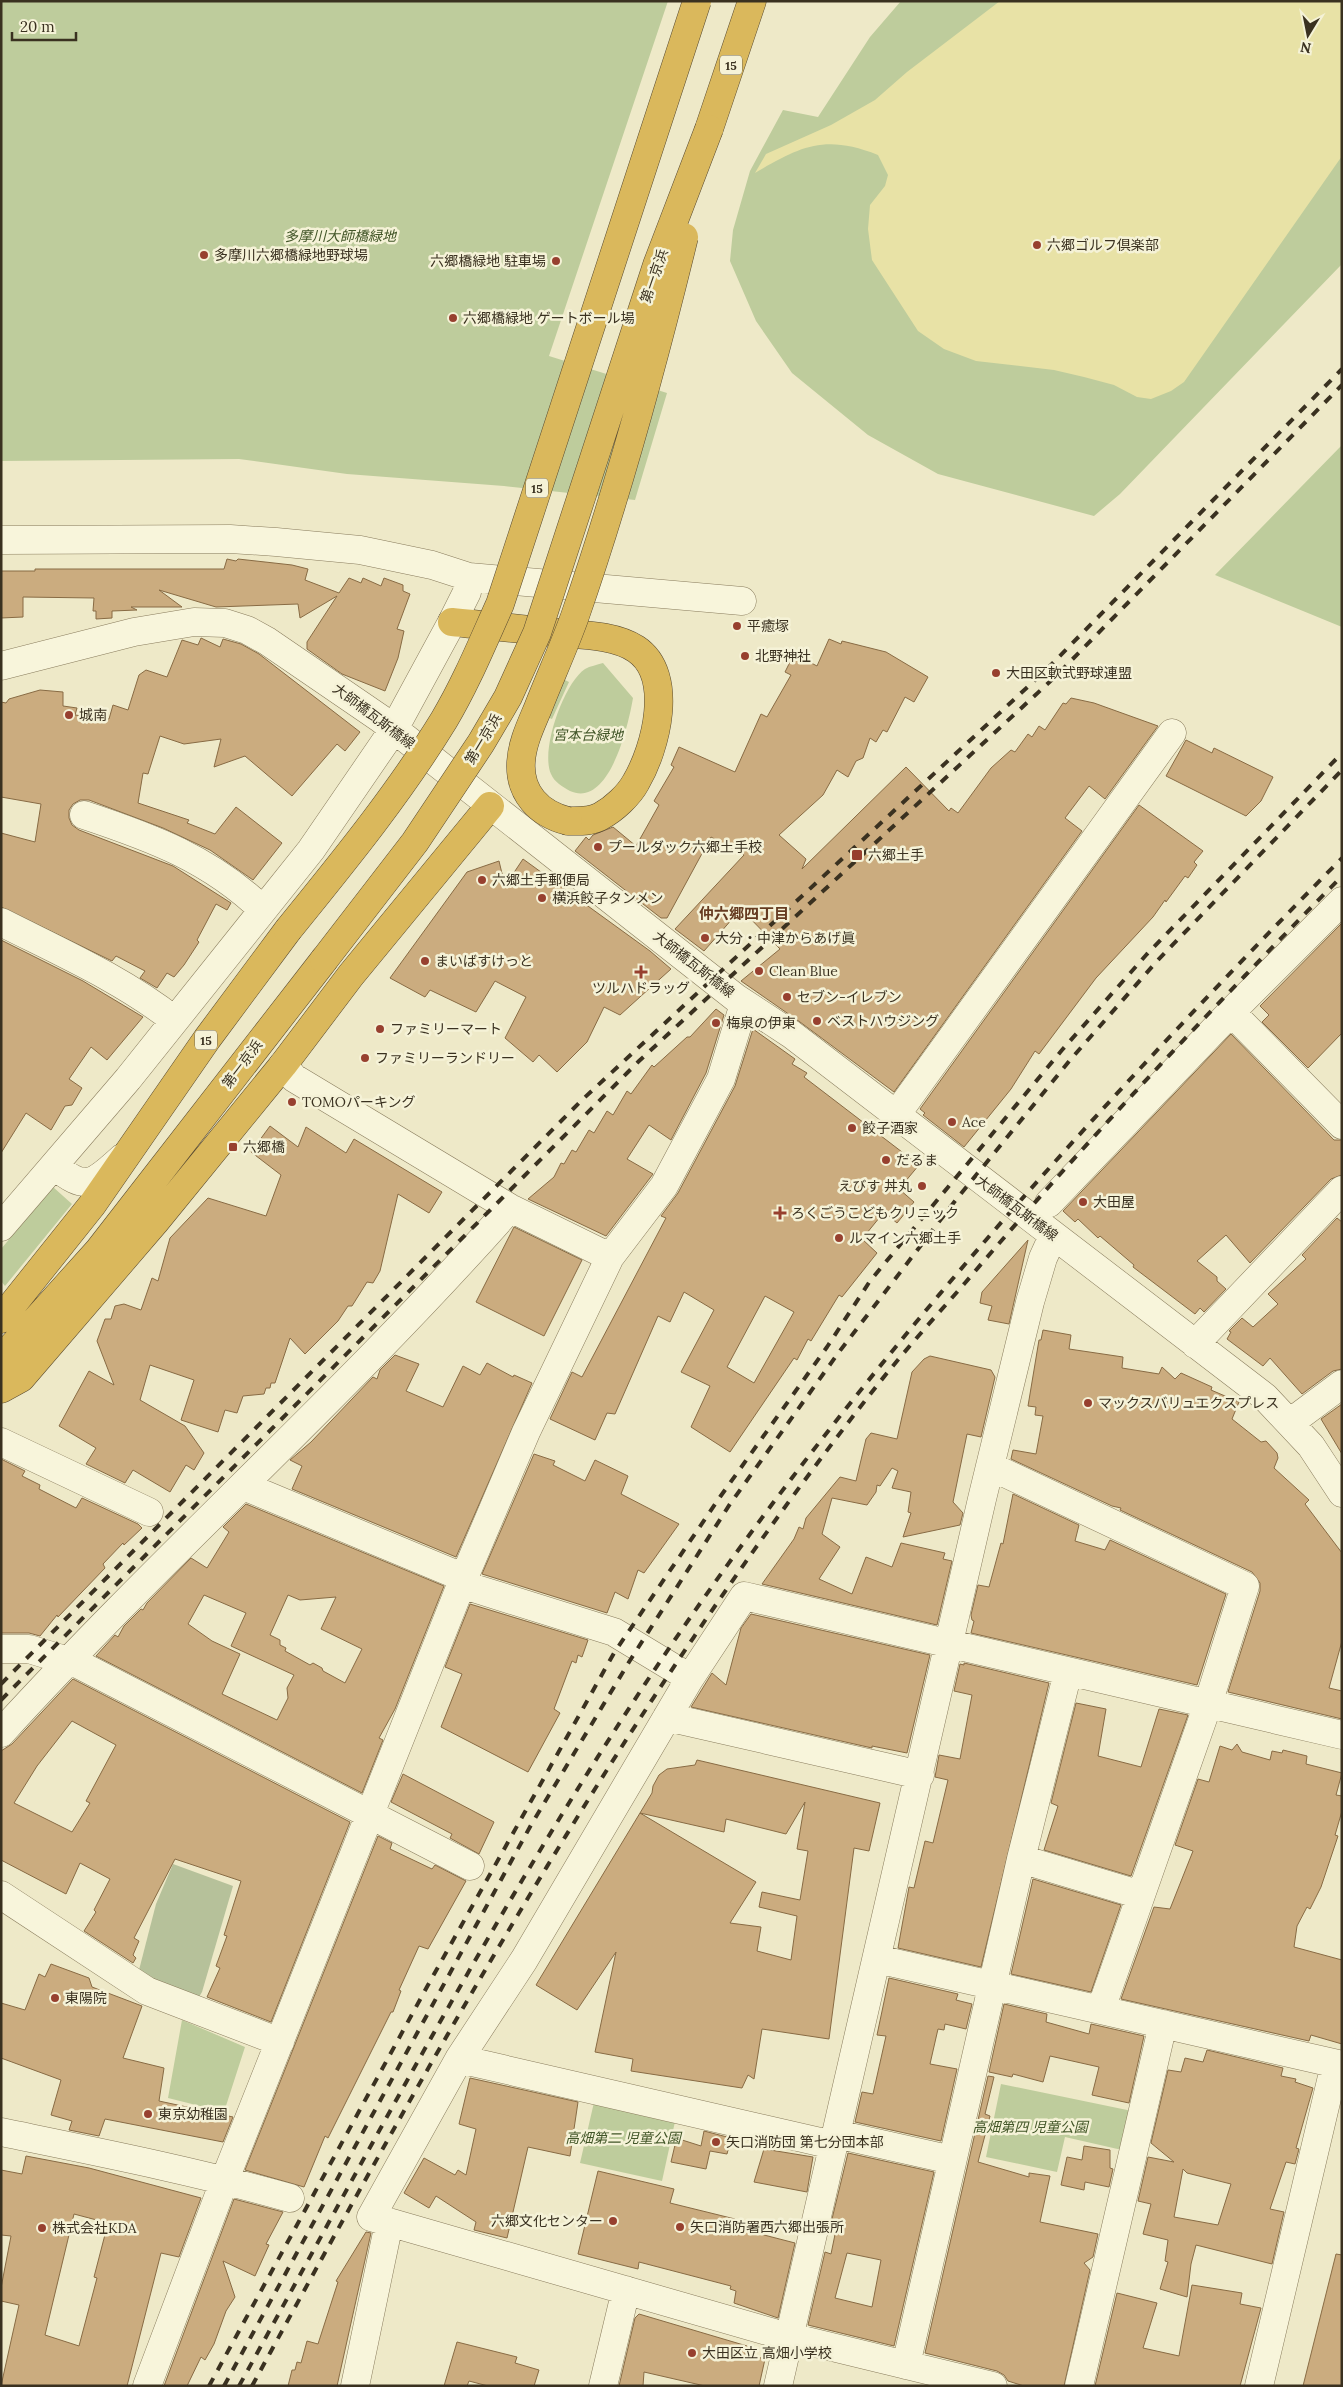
<svg xmlns="http://www.w3.org/2000/svg" width="1343" height="2387" viewBox="0 0 1343 2387" font-family="Lora,'Noto Sans JP',serif">
<style>
.green{fill:#becc9c}
.sand{fill:#e8e2a6}
.cemetery{fill:#b6c19a}
.building{fill:#cbac7f;stroke:#886b44;fill-rule:evenodd}
.lines{fill:none;stroke-linecap:round;stroke-linejoin:round}
.minor-casing{stroke:#897c5d;stroke-width:29}
.highway-casing{stroke:#584a31;stroke-width:29}
.minor{stroke:#f8f5db;stroke-width:28}
.highway{stroke:#dab85c;stroke-width:28}
.rail{stroke:#3a3120;stroke-width:4;stroke-dasharray:9 9;stroke-linecap:butt}
.highway-bridge-casing{stroke:#584a31;stroke-width:29;stroke-linecap:butt}
.highway-bridge{stroke:#dab85c;stroke-width:28}
.poi-dot{fill:#97402f;stroke:#f5f2d7;stroke-width:2}
.labels{text-anchor:middle;dominant-baseline:central;stroke-width:5;stroke-linejoin:round;paint-order:stroke}
.shield{fill:#f5f2d7;stroke:#726b57;stroke-width:1}
.shield-label{font-size:12px;font-weight:bold;fill:#3a3120}
.park-label{font-size:14px;font-style:italic;fill:#425628;stroke:#f5f2d7}
.poi-label{font-size:14px;fill:#3a3120;stroke:#f5f2d7;text-anchor:start}
.street-label{font-size:14px;fill:#3a3120;stroke:#f5f2d7}
.neighbourhood-label{font-size:15px;font-weight:bold;fill:#663b21;stroke:#f5f2d7}
</style>
<rect width="100%" height="100%" fill="#eee9c8"/>
<path class="green" d="M1,1H668L549,356L667,393L635,500L504,486L347,474L239,459L1,461Z
M901,1H1342V264L1120,494L1094,516L938,474L868,435L792,373L756,321L730,261L733,230L750,171L783,110L818,117L870,37Z
M1342,445V627L1215,575Z
M603,663L633,698C629,722 610,809 570,791C563,787 554,782 551,774C540,750 564,683 585,669C590,666 597,665 603,663Z
M559,677L569,682L552,719L542,715Z
M53,1187L72,1204L5,1286L1,1281V1249Z
M182,2020L245,2047L224,2112L168,2098Z
M1001,2084L1132,2111L1122,2150L1065,2137L1057,2172L986,2157Z
M595,2098L676,2117L662,2181L580,2163Z"/>
<path class="sand" d="M1000,1H1342V156L1184,382L1171,391L1151,399L1137,397L1114,385L1084,377L1054,370L976,361L944,349L918,331L872,260L868,229L870,205L885,186L888,175L878,155C825,134 801,146 755,173L766,154L831,125L875,100L907,72Z"/>
<path class="cemetery" d="M173,1864L233,1886L202,1992L196,2002L146,1983L139,1970L156,1904Z"/>
<path class="building" d="M227,559L236,561L238,559L292,565L308,569L305,580L339,593L349,578L361,583L363,578L381,586L384,578L403,585V591L410,594L397,629L404,631L398,658L385,691L342,674L307,649V642L337,596L300,618L298,604L216,607L159,590L182,607H131L137,610L112,611V618L96,619V611H93L94,598L23,597V617L1,618V571H35V569H224Z
M201,638L220,647L223,639L241,644L259,654L360,732L345,751L337,744L292,796L245,756L214,767L221,739L184,744L160,736L148,774L143,773L138,803L189,820L187,823L215,834L236,807L282,843L253,880L210,850L163,828L89,800H80L73,804L69,810V818L72,825L79,830L173,866L231,903L227,910L216,904L197,940L199,942L184,965L174,977L167,973L157,988L140,978L145,971L116,956L112,961L1,907V833L35,842L41,804L1,797V702L6,703L9,699L40,690L63,692V706L77,708L75,715L109,719L113,705L128,710L139,675L146,670L167,677L182,640L198,645Z
M829,639L841,644L842,641L886,652L928,677L914,702L905,697L887,732L883,730L876,742L870,738L863,758L856,761L848,777L837,770L823,795L779,835L806,859L802,869L906,767L949,811L951,808L958,813L991,768L1011,750L1015,752L1028,734L1032,737L1039,726L1045,730L1063,703L1066,704L1071,698L1094,703L1158,726L1105,799L1089,786L1065,818L1082,831L894,1092L800,1022L741,981L780,949L741,909L704,951L675,929L744,855L711,837L667,918H661L575,851L586,837L589,840L593,835L613,827L636,846L659,805L654,801L674,767L671,765L679,747L735,772L761,714L767,717L791,675L785,672L794,654L817,666Z
M1186,740L1212,753L1214,748L1273,777L1261,801L1246,816L1166,776Z
M1139,805L1203,851L1194,862L1197,865L1188,878L1185,876L1166,902L1165,900L1153,917L1096,978L1039,1054L1035,1051L1011,1089L964,1147L923,1115L925,1113L920,1109Z
M523,859L650,951L671,969L620,1015L604,1007L587,1042L557,1072L539,1055L533,1062L505,1038L526,997L495,981L476,1012L430,990L425,997L390,978L467,872L499,861L505,886Z
M1342,923V1033L1308,1068L1262,1022L1269,1015L1260,1006Z
M1,940L83,981L143,1017L107,1060L91,1047L69,1079L82,1088L72,1105L65,1106L51,1130L26,1113L1,1153Z
M716,1009L724,1015L706,1073L671,1140L649,1125L627,1159L653,1174L606,1236L528,1199L554,1177L561,1163L564,1164L572,1150L576,1152L589,1130L594,1133L607,1111L613,1115L627,1091L631,1094L652,1065L654,1067L687,1037H690Z
M753,1029L795,1059L792,1064L807,1073L804,1077L919,1165L899,1189L914,1202L897,1223L884,1212L862,1239L877,1253L842,1297L839,1295L811,1341L808,1339L797,1360L794,1358L730,1452L691,1427L710,1386L681,1372L714,1310L684,1292L670,1322L658,1316L615,1414L607,1413L595,1440L550,1419L572,1372L582,1377L666,1218L661,1216L678,1193L735,1086ZM765,1296L794,1312L754,1383L727,1367Z
M1231,1034L1334,1140H1342V1175L1331,1179L1250,1263L1226,1235L1197,1261L1217,1277V1281L1226,1289L1204,1312L1200,1308L1195,1314L1133,1267L1134,1265L1100,1236L1098,1238L1078,1219L1075,1222L1063,1211Z
M270,1126L298,1147L306,1127L346,1153L354,1139L442,1192L429,1213L398,1194L380,1271L373,1283L367,1282L352,1306H348L338,1321L305,1354L290,1338L275,1383H271L270,1388H266L264,1394L243,1396L237,1413L225,1410L218,1432L181,1420L194,1380L150,1365L140,1400L185,1426L204,1453L194,1470L186,1465L170,1492L133,1470L125,1483L86,1464L96,1448L59,1426L89,1371L114,1385L97,1341L105,1319H111L115,1306L124,1304L141,1310L152,1278L158,1281L170,1238L208,1198L266,1216L281,1175L251,1152Z
M1337,1218L1342,1222V1369L1333,1371L1302,1394L1270,1358L1263,1366L1227,1339L1231,1332L1229,1331L1242,1318L1253,1327L1278,1304L1268,1294L1306,1259L1302,1255Z
M514,1227L582,1260L544,1336L476,1302Z
M1028,1240L1009,1324L988,1320L992,1306L980,1303L982,1292Z
M1043,1330L1071,1335L1069,1349L1123,1357L1122,1368L1159,1374L1162,1367L1175,1379L1181,1373L1212,1387L1211,1390L1239,1402L1232,1419L1261,1442L1266,1441L1277,1453L1278,1458L1274,1468L1309,1500L1305,1504L1342,1553V1641L1329,1688L1342,1691V1719L1228,1692L1260,1591V1583L1252,1572L1120,1510L1121,1508L1112,1506L1011,1459L1013,1450L1036,1454L1043,1416L1035,1415L1036,1407L1028,1406L1039,1340H1041Z
M395,1355L419,1364L406,1391L443,1407L463,1366L480,1375L487,1363L513,1377L514,1375L532,1383L456,1557L292,1489L302,1466L290,1460L311,1442L373,1377L377,1379L380,1370Z
M930,1356L991,1370L995,1377L981,1437L967,1434L953,1502L963,1513L960,1525L903,1537L911,1513L908,1512L911,1492L892,1488L898,1471L892,1468L880,1486L877,1485L876,1492L867,1505L832,1498L822,1534L840,1547L819,1579L852,1594L866,1557L892,1567L901,1543L945,1553L943,1559L952,1561L937,1625L762,1584L794,1539L799,1527L803,1529L806,1518L840,1477L856,1481L866,1439L871,1433L897,1439L912,1372L924,1359Z
M1342,1404V1454L1321,1419Z
M534,1454L555,1461L553,1465L585,1481L595,1460L628,1476L621,1494L679,1524L644,1573L638,1570L628,1599L615,1592L607,1613L482,1574Z
M1,1459L25,1471L22,1476L40,1485L39,1489L76,1508L82,1498L138,1524L142,1528L124,1545L123,1543L103,1564L105,1568L58,1617L57,1615L40,1636L29,1633H1Z
M1013,1494L1079,1525L1075,1541L1105,1550L1110,1540L1226,1594L1197,1685L971,1633L974,1621L972,1620L971,1615L978,1585L989,1587L1001,1543L1003,1544Z
M246,1504L444,1586L395,1709L379,1738L383,1740L362,1793L96,1656L115,1635L118,1637L124,1626L141,1609L143,1610L147,1603L191,1558L207,1568L229,1532L223,1527ZM204,1595L246,1613L231,1646L294,1675L287,1688L288,1698L277,1720L222,1694L240,1654L212,1641L188,1624ZM288,1595L300,1600L336,1597L321,1629L362,1649L345,1683L323,1671L322,1668L313,1663L310,1665L285,1651L286,1648L280,1645V1640L270,1635Z
M470,1604L588,1640L582,1657L578,1655L576,1663L572,1661L554,1709L560,1713L528,1772L441,1727L462,1674L445,1667Z
M751,1614L930,1655L907,1753L872,1746V1748L691,1707L712,1673L726,1685L741,1628Z
M964,1663L1049,1683L981,1967L898,1948L909,1887L914,1888L925,1841L933,1843L948,1780L935,1777L939,1755L960,1759L972,1695L954,1691L960,1664L964,1665Z
M73,1679L350,1822L271,2022L207,1997L220,1968L216,1966L227,1936L224,1935L241,1881L175,1859L134,1938L139,1941L133,1955L136,1958L133,1963L84,1931L96,1912L94,1910L110,1879L80,1863L66,1894L1,1860V1751L12,1744ZM72,1721L116,1745L86,1801L90,1803L72,1832L14,1803L37,1766Z
M1076,1703L1106,1709L1098,1756L1141,1767L1159,1709L1188,1715L1131,1876L1044,1850L1058,1806L1051,1803Z
M1237,1744L1242,1752L1270,1760L1272,1751L1282,1753L1283,1750L1307,1756L1306,1764L1342,1773L1336,1795L1342,1796V1811L1335,1835L1338,1836L1321,1887L1310,1909L1307,1907L1297,1926L1294,1947L1342,1960V2044L1311,2035L1309,2041L1121,1999L1154,1907L1170,1909L1193,1851L1175,1845L1198,1779L1209,1782L1220,1746L1232,1750Z
M697,1760L880,1803L869,1851L854,1848L829,2039L762,2029L754,2079L748,2075L742,2088L631,2071L633,2059L595,2052L616,1952L577,2010L536,1985L640,1813L756,1882L730,1923L761,1927L757,1951L791,1960L797,1916L759,1907L762,1892L800,1900L808,1851L797,1849L805,1802L786,1834L726,1819L724,1832L640,1813L652,1793L653,1786L659,1775L667,1769L695,1765Z
M403,1774L494,1822L479,1854L450,1838L452,1834L391,1802Z
M378,1836L392,1843L390,1849L432,1869L435,1865L466,1881L428,1949L419,1946L399,1990L401,1991L393,2012H391L328,2138L325,2136L304,2187L245,2170Z
M1033,1879L1121,1905L1091,1992L1011,1974Z
M51,1964L89,1978L92,1987L142,2006L123,2058L164,2068L159,2101L233,2117L223,2142L105,2119L99,2136L69,2130L72,2121L51,2115L61,2080L1,2058V2003L25,2010L39,1974L45,1977Z
M889,1978L958,1994L956,2000L972,2004L966,2029L945,2024L944,2030L938,2029L930,2064L957,2069L941,2141L855,2122L862,2092L873,2094L886,2036L877,2035Z
M1004,2004L1047,2014L1046,2022L1089,2034L1091,2024L1144,2036L1129,2103L1092,2095L1099,2067L1050,2056L1043,2082L1013,2074L1012,2077L989,2072Z
M1207,2050L1283,2068L1281,2076L1296,2079L1295,2082L1313,2088L1296,2148L1299,2149L1295,2164L1286,2162L1270,2209L1284,2212L1272,2264L1196,2245L1191,2264L1187,2297L1160,2289L1168,2262L1165,2261L1168,2240L1143,2234L1151,2204L1138,2201L1148,2157L1174,2162L1151,2143L1168,2070L1181,2072L1185,2058L1203,2062ZM1183,2169L1187,2173L1231,2184L1218,2225L1174,2217Z
M988,2076L994,2077L985,2114L990,2116L978,2162L1029,2177V2173L1050,2176L1040,2222L1098,2234L1093,2257L1084,2263L1090,2270L1064,2386H1024L1008,2381L1004,2375L997,2371L925,2353Z
M470,2078L578,2102L570,2156L528,2147L507,2238L474,2230L476,2222L436,2196L429,2208L404,2193L424,2158L455,2175L458,2170L466,2175L476,2129L459,2124Z
M704,2131L731,2138L727,2154L710,2151L706,2169L671,2162L675,2145L679,2139L701,2146Z
M1084,2146L1110,2150V2168L1113,2169L1109,2187L1085,2182L1084,2190L1061,2185L1067,2157L1082,2160Z
M764,2149L813,2157L807,2192L754,2182Z
M848,2153L934,2172L894,2346L808,2325L825,2252L831,2254L838,2220L832,2219ZM847,2253L881,2260L872,2307L835,2298Z
M26,2156L89,2168L201,2198L179,2257L161,2253L127,2386H1L19,2305L1,2301V2288L11,2236L1,2235V2170L22,2174ZM74,2214L108,2223L94,2277L97,2278L79,2346L45,2335Z
M598,2171L674,2189L670,2203L735,2219L733,2227L795,2243L778,2318L734,2303L736,2291L730,2289L731,2286L639,2262L638,2269L578,2254Z
M234,2199L283,2212L266,2244L269,2245L255,2276L223,2261L235,2297L226,2311L214,2344L205,2360L201,2357L187,2386H164Z
M366,2232L371,2233L337,2386H288L292,2370H295L297,2362L301,2363L307,2341L318,2344L338,2282L336,2281Z
M1336,2254L1342,2255V2386H1303Z
M1192,2285L1242,2293L1240,2304L1261,2308L1240,2386H1095L1117,2293L1157,2303L1143,2348L1179,2356Z
M639,2314L747,2346L745,2354L765,2359L759,2386H705L644,2372L643,2386H619L635,2318Z
M457,2342L517,2357L515,2363L539,2370L534,2386H488L469,2381L467,2386H444Z"/>
<g class="lines">
<g class="minor-casing">
<path id="minor" d="M1,540L230,539L276,542L360,550L432,565L469,577L742,601
M1,666L134,632L194,622L225,623L247,630L267,641L381,719L736,998L791,1034L1265,1397L1311,1446L1342,1493
M84,815C153,838 210,859 263,910
M1,922C60,952 122,979 174,1020
M1231,1012L1342,1125
M283,1065L294,1078L510,1208L610,1257
M896,1115L1172,733
M55,1166C87,1193 94,1183 122,1158
M1049,1203L1231,1012L1342,901
M1,1227L128,1079L311,850L394,729L452,622L467,592L469,577
M1195,1344L1342,1190
M1291,1422L1342,1384
M1,1442L149,1512
M990,1466L1245,1586L1208,1704L1101,2009
M245,1484L251,1489L455,1574L470,1587L614,1632L690,1678
M1,1649H29L78,1664L470,1866
M667,1717L920,1775
M1,1733C165,1553 349,1391 510,1208
M1021,1859L1141,1895
M1,1895L147,1991L280,2042
M877,1959L1342,2065
M459,2059L833,2145
M1,2132C98,2152 195,2171 290,2198
M836,2134L952,2160
M906,2365L1021,1859L1068,1672
M147,2386L225,2179L370,1814L463,1580L526,1432L610,1257L664,1186L721,1079L744,1004
M355,2386L389,2223
M603,2386L626,2290
M778,2386L982,1499L1030,1302L1043,1258L1053,1236
M993,2386L774,2333L371,2217L459,2059L524,1960L690,1678L744,1596L1342,1735
M1079,2386L1163,2024
M1259,2386L1335,2064"/>
</g>
<g class="highway-casing">
<path id="highway" d="M709,129L752,1
M452,622C485,625 518,629 551,632C577,635 613,634 636,649C675,675 656,748 636,782C629,795 614,809 601,816C591,822 579,821 568,821
M1,1319L92,1205L207,1039L288,930
M1,1359L99,1250L324,960
M1,1389L21,1378L155,1222L283,1065L351,975L490,806"/>
</g>
<use href="#minor" class="minor"/>
<use href="#highway" class="highway"/>
<path class="rail" d="M1,1684L583,1099L1047,669L1342,369
M1,1700L639,1061L1056,676L1342,385
M209,2386L428,1985L614,1653L720,1497L827,1347L870,1281L1062,1050L1147,954L1342,753
M224,2386L531,1825L629,1662L730,1504L839,1352L955,1201L1071,1059L1157,961L1342,770
M239,2386C371,2147 498,1905 649,1678C849,1378 1090,1114 1342,858
M252,2386C441,2039 634,1693 879,1383C907,1348 936,1316 965,1283C1085,1142 1212,1008 1342,876"/>
<g class="highway-bridge-casing">
<path id="highway-bridge" d="M568,821C539,814 519,793 521,762C522,743 531,725 538,708C550,677 564,647 575,616C618,492 653,364 684,237
M288,930C343,862 398,795 444,720C466,683 482,644 500,604L697,1
M324,960L415,842L481,743L508,697L537,633L657,265L709,129"/>
</g>
<use href="#highway-bridge" class="highway-bridge"/>
</g>
<g class="poi-dot">
<circle cx="1037" cy="245" r="5"/>
<circle cx="204" cy="255" r="5"/>
<circle cx="556" cy="261" r="5"/>
<circle cx="453" cy="318" r="5"/>
<circle cx="737" cy="626" r="5"/>
<circle cx="745" cy="656" r="5"/>
<circle cx="996" cy="673" r="5"/>
<circle cx="69" cy="715" r="5"/>
<circle cx="598" cy="847" r="5"/>
<rect x="851" y="849" width="12" height="12" rx="2.5"/>
<circle cx="482" cy="880" r="5"/>
<circle cx="542" cy="898" r="5"/>
<circle cx="705" cy="938" r="5"/>
<circle cx="425" cy="961" r="5"/>
<circle cx="759" cy="971" r="5"/>
<path d="M638.5 964.5h5v5h5v5h-5v5h-5v-5h-5v-5h5z"/>
<circle cx="787" cy="997" r="5"/>
<circle cx="817" cy="1021" r="5"/>
<circle cx="716" cy="1023" r="5"/>
<circle cx="380" cy="1029" r="5"/>
<circle cx="365" cy="1058" r="5"/>
<circle cx="292" cy="1102" r="5"/>
<circle cx="952" cy="1122" r="5"/>
<circle cx="852" cy="1128" r="5"/>
<rect x="228" y="1142" width="10" height="10" rx="2.5"/>
<circle cx="886" cy="1160" r="5"/>
<circle cx="922" cy="1186" r="5"/>
<circle cx="1083" cy="1202" r="5"/>
<path d="M777.5 1205.5h5v5h5v5h-5v5h-5v-5h-5v-5h5z"/>
<circle cx="839" cy="1238" r="5"/>
<circle cx="1088" cy="1403" r="5"/>
<circle cx="55" cy="1998" r="5"/>
<circle cx="148" cy="2114" r="5"/>
<circle cx="716" cy="2142" r="5"/>
<circle cx="613" cy="2221" r="5"/>
<circle cx="680" cy="2227" r="5"/>
<circle cx="42" cy="2228" r="5"/>
<circle cx="692" cy="2353" r="5"/>
</g>
<g class="labels">
<g class="shield">
<rect x="720" y="55.5" width="22" height="19" rx="4"/>
<rect x="526" y="478.5" width="22" height="19" rx="4"/>
<rect x="195" y="1030.5" width="22" height="19" rx="4"/>
</g>
<g class="shield-label">
<text x="731" y="65">15</text>
<text x="537" y="488">15</text>
<text x="206" y="1040">15</text>
</g>
<g class="park-label">
<text x="340" y="236">多摩川大師橋緑地</text>
<text x="588" y="735">宮本台緑地</text>
<text x="1030" y="2127">高畑第四 児童公園</text>
<text x="623" y="2138">高畑第二 児童公園</text>
</g>
<g class="poi-label">
<text x="1047" y="245">六郷ゴルフ倶楽部</text>
<text x="214" y="255">多摩川六郷橋緑地野球場</text>
<text x="546" y="261" text-anchor="end">六郷橋緑地 駐車場</text>
<text x="463" y="318">六郷橋緑地 ゲートボール場</text>
<text x="747" y="626">平癒塚</text>
<text x="755" y="656">北野神社</text>
<text x="1006" y="673">大田区軟式野球連盟</text>
<text x="79" y="715">城南</text>
<text x="608" y="847">プールダック六郷土手校</text>
<text x="868" y="855">六郷土手</text>
<text x="492" y="880">六郷土手郵便局</text>
<text x="552" y="898">横浜餃子タンメン</text>
<text x="715" y="938">大分・中津からあげ眞</text>
<text x="435" y="961">まいばすけっと</text>
<text x="769" y="971">Clean Blue</text>
<text x="641" y="988" text-anchor="middle">ツルハドラッグ</text>
<text x="797" y="997">セブン-イレブン</text>
<text x="827" y="1021">ベストハウジング</text>
<text x="726" y="1023">梅泉の伊東</text>
<text x="390" y="1029">ファミリーマート</text>
<text x="375" y="1058">ファミリーランドリー</text>
<text x="302" y="1102">TOMOパーキング</text>
<text x="962" y="1122">Ace</text>
<text x="862" y="1128">餃子酒家</text>
<text x="243" y="1147">六郷橋</text>
<text x="896" y="1160">だるま</text>
<text x="912" y="1186" text-anchor="end">えびす 丼丸</text>
<text x="1093" y="1202">大田屋</text>
<text x="791" y="1213">ろくごうこどもクリニック</text>
<text x="849" y="1238">ルマイン六郷土手</text>
<text x="1098" y="1403">マックスバリュエクスプレス</text>
<text x="65" y="1998">東陽院</text>
<text x="158" y="2114">東京幼稚園</text>
<text x="726" y="2142">矢口消防団 第七分団本部</text>
<text x="603" y="2221" text-anchor="end">六郷文化センター</text>
<text x="690" y="2227">矢口消防署西六郷出張所</text>
<text x="52" y="2228">株式会社KDA</text>
<text x="702" y="2353">大田区立 高畑小学校</text>
</g>
<g class="street-label">
<text transform="translate(654 276) rotate(-71)">第一京浜</text>
<text transform="translate(374 716) rotate(37)">大師橋瓦斯橋線</text>
<text transform="translate(483 739) rotate(-59)">第一京浜</text>
<text transform="translate(694 964) rotate(38)">大師橋瓦斯橋線</text>
<text transform="translate(242 1064) rotate(-53)">第一京浜</text>
<text transform="translate(1017 1208) rotate(37)">大師橋瓦斯橋線</text>
</g>
<g class="neighbourhood-label">
<text x="744" y="913">仲六郷四丁目</text>
</g>
</g>
<rect width="1343" height="2387" fill="none" stroke="#3a3120" stroke-width="5"/>
<g transform="translate(1308 35) rotate(190)" stroke="#f5f2d7" stroke-width="4" paint-order="stroke">
<path d="M0-4L9 19L0 12L-9 19Z" fill="#3a3120"/>
<text y="-8" font-size="14" font-weight="bold" text-anchor="middle" fill="#3a3120">N</text>
</g>
<path d="M12 32v8h64v-8" fill="none" stroke="#3a3120" stroke-width="2.5"/>
<text x="20" y="32" font-size="15" fill="#3a3120" stroke="#f5f2d7" stroke-width="4" paint-order="stroke">20 m</text>
</svg>
